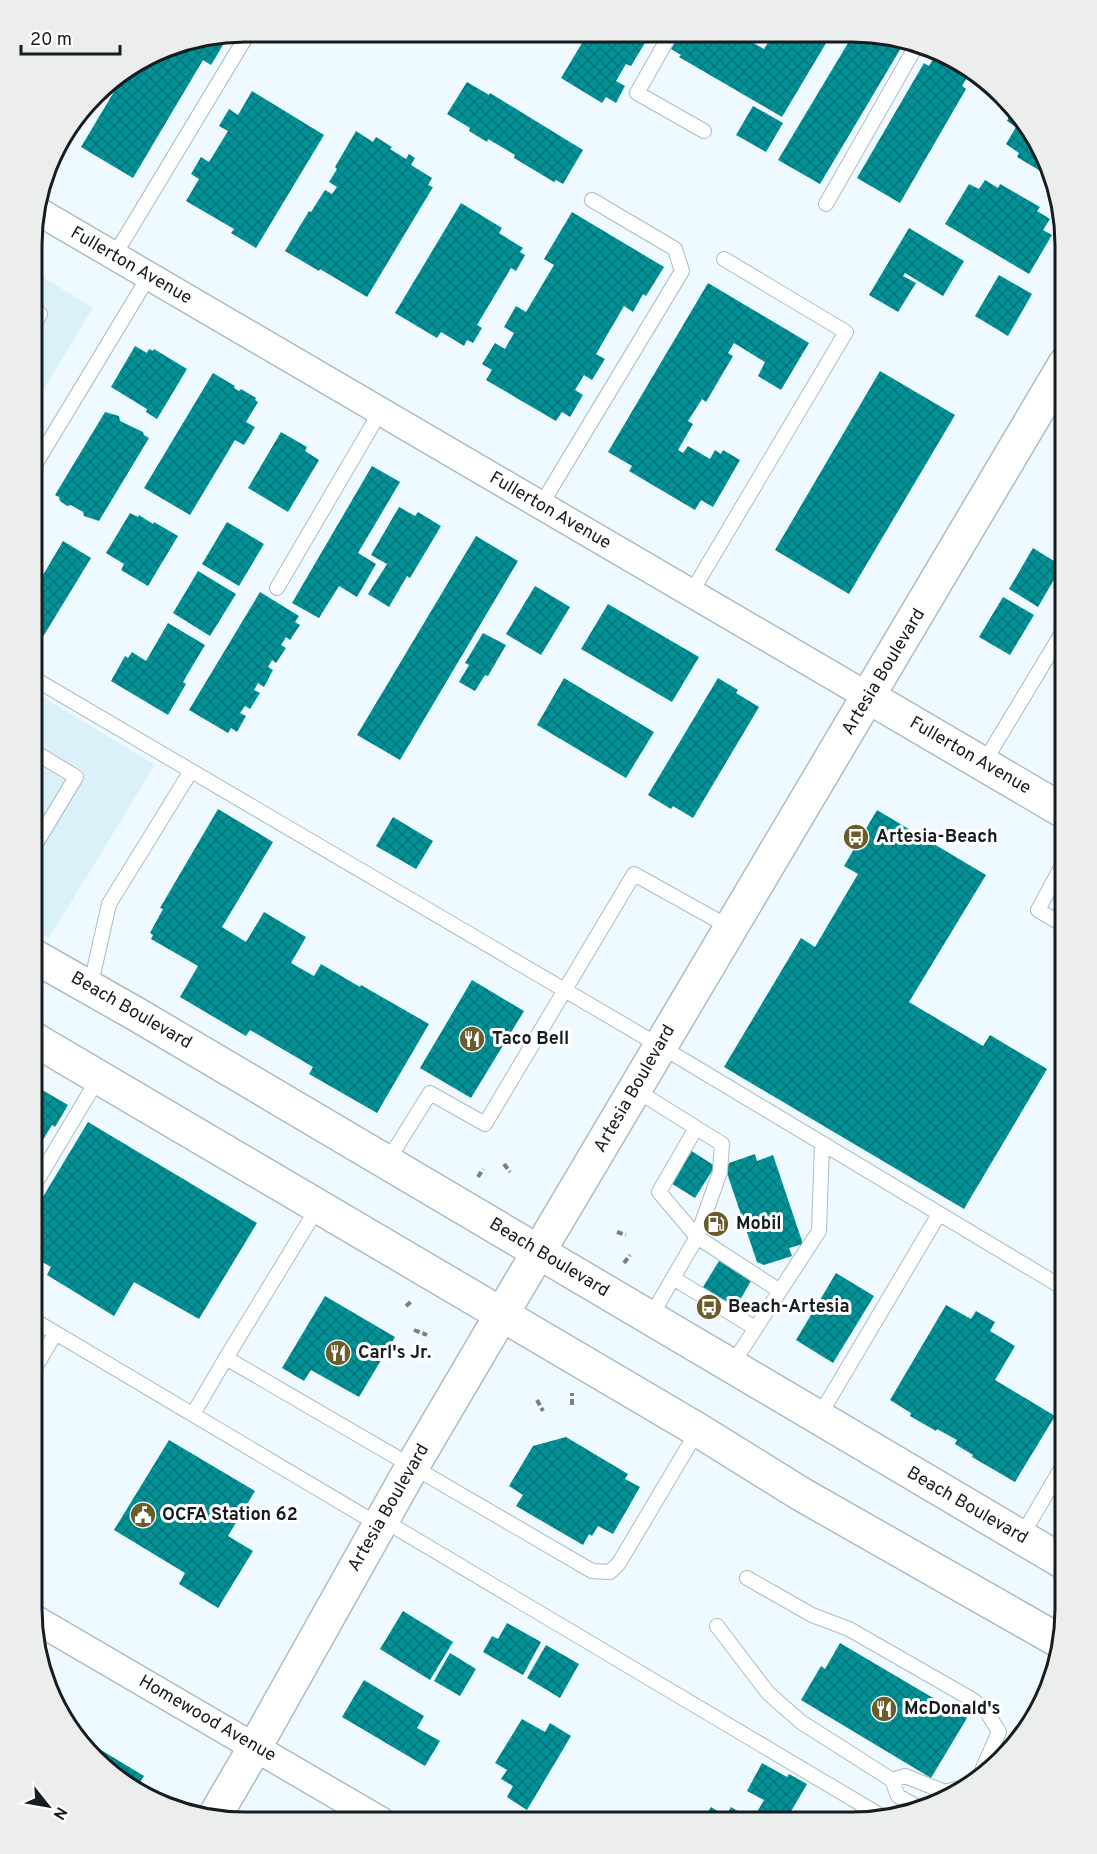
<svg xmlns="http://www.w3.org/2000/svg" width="1097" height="1854" viewBox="0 0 1097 1854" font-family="Overpass,sans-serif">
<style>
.built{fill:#dbf1fa}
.building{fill:url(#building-cross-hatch)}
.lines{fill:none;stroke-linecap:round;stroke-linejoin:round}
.lane-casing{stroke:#abbdc5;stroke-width:16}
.street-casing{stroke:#abbdc5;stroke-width:30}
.secondary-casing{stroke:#abbdc5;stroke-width:36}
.primary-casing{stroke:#abbdc5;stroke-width:36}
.path{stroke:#788084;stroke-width:4;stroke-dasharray:6 3;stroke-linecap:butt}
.lane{stroke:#fff;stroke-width:14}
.street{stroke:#fff;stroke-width:27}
.secondary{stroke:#fff;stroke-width:33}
.primary{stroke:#fff;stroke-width:33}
.labels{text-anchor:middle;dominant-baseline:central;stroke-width:6;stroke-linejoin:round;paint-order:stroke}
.street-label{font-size:18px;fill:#161c1f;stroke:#fff}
.poi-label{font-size:18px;font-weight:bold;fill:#161c1f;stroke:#fff;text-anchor:start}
.rim{fill:none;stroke:#161c1f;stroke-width:3}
</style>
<defs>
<pattern id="building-cross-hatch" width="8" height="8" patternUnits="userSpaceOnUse" patternTransform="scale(1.5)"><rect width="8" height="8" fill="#029297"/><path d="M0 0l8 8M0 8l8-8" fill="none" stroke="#03767b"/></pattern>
</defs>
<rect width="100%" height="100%" fill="#eefaff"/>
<path class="built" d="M33,271L93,308L33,407Z
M33,691L155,765L49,938L32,928Z"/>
<path class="building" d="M588,33H651L631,66L626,64L616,81L625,86L616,103L606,97L602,103L561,78Z
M681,33H736L764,49L774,33H832L782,117L679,57L681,55L671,49Z
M854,33H881L904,43L820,184L778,160Z
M229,35L211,65L203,60L133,178L81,147L127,70L163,48Z
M935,56L971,71L962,86L966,89L900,203L857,178L924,63L929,66Z
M467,82L489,95L490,93L583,150L563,184L556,180L554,182L514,158L515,155L488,139L487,142L469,131L470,128L447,114Z
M252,91L324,135L256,248L231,233L234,229L186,201L199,179L191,174L201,157L209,162L228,131L219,126L229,109L238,115Z
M753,106L783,123L766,152L736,135Z
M1011,113L1049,163L1052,178L1017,157L1019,153L1006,144L1016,127L1007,121Z
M356,131L373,142L376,137L392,147L390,149L406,159L409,154L415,158L411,165L432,178L428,185L433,187L367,297L320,269L319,271L285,251L309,211L311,212L325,190L332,194L337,187L329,182L337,169L335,167Z
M985,180L998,188L1000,184L1040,207L1037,211L1050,219L1043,230L1052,235L1029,274L945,224L969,184L979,189Z
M461,203L502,228L499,233L523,248L520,252L525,255L516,271L511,268L477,325L482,328L473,343L467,340L464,346L441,332L437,338L395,313Z
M572,212L664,267L646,296L643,294L633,312L624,306L596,354L605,359L592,380L584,375L575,390L583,395L570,417L562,412L556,421L486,380L492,370L482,364L495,343L505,349L514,333L504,327L516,306L526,312L554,265L544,259Z
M909,228L964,261L943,296L905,273L903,276L916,283L898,312L869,295Z
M999,275L1032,294L1008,336L975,316Z
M708,283L809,343L781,390L758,376L765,362L734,343L728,353L733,356L706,402L702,399L688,421L693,424L678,450L683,453L688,446L710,459L715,450L721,454L723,450L740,460L713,507L701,500L695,510L629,471L632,466L608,452Z
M135,346L147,353L149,349L153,351L154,349L187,369L157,419L146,412L147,409L111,387Z
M880,371L955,415L849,594L775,550Z
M213,373L235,386L234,388L239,391L241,389L256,398L255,400L258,402L246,422L255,427L244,445L235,440L190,515L144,488Z
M105,412L119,416L120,421L143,432L144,435L149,438L99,521L84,516L83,512L71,505L67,506L60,501L59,497L55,495Z
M281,432L307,447L305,451L319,460L288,512L248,488Z
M372,466L400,482L358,553L376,564L357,597L339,586L319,618L292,603Z
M399,507L415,516L418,512L441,526L410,578L407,576L389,607L368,594L387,564L371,555Z
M130,513L138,517L139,515L153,524L154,522L178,536L148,586L121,570L124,564L106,553Z
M227,522L264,544L239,586L202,564Z
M476,536L518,561L400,760L357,735Z
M63,541L91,558L41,640L33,635V592Z
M1033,548L1062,566L1038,607L1009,589Z
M198,571L236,594L210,636L173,613Z
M535,586L570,607L541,655L506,634Z
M260,592L299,616L295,622L300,625L290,640L286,637L281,645L286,648L276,663L272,660L268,667L273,670L264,687L258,683L254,690L260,693L250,709L245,706L240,713L246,716L237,732L231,728L228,733L189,710Z
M1003,597L1034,615L1010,655L979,637Z
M608,604L699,657L672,702L581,649Z
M168,623L205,645L183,682L186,684L168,715L111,681L125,656L128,658L132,652L146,661Z
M483,633L506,645L488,676L485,675L475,691L459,682L469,665L465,663Z
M564,678L654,732L626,778L537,725Z
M718,678L738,690L736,693L759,707L693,818L673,806L671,809L648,795Z
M218,809L273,842L222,927L246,942L264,912L306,937L291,963L314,976L321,964L360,987L361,985L429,1024L377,1113L309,1074L313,1067L250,1030L246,1036L180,997L198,966L151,939L153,935L150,933L163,909L160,908Z
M877,810L986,875L909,1002L983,1046L990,1035L1047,1069L964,1209L724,1067L801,938L815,947L858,874L844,866Z
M393,817L433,841L416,869L376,846Z
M472,980L524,1011L471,1098L420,1068Z
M32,1084L68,1105L55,1127L52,1125L32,1158Z
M88,1122L257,1223L199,1319L134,1282L114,1316L47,1275L51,1267L32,1256V1215Z
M690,1150L715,1166L695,1198L669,1182Z
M755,1154L757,1161L773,1155L803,1244L789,1248L792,1256L764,1265L757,1262L726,1170L729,1163Z
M719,1261L751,1281L736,1307L703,1287Z
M836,1273L874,1296L833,1363L796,1340Z
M325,1296L395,1337L359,1397L311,1370L304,1381L282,1368Z
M946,1305L971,1319L976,1311L995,1322L990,1331L1015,1346L995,1380L1055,1416L1015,1482L972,1457L973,1455L955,1444L957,1440L937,1429L936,1431L910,1416L911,1413L890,1400Z
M566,1437L628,1474L625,1479L640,1487L613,1534L598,1526L592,1536L589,1534L583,1545L516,1506L523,1495L509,1486L533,1446Z
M169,1440L255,1491L228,1536L253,1551L218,1608L179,1584L185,1573L114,1530Z
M403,1611L453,1642L430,1680L380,1649Z
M507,1623L541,1642L523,1675L483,1652L492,1636L498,1639Z
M840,1643L967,1718L931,1778L801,1700L821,1666L825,1669Z
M546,1645L579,1664L560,1698L527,1678Z
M450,1653L476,1669L460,1696L434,1681Z
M364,1680L424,1716L417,1728L440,1741L425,1766L342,1717Z
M522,1719L545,1732L550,1723L571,1736L527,1810L507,1797L513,1786L501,1779L507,1770L495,1763Z
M101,1750L144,1776L137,1787L115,1778L97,1756Z
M762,1763L787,1777L789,1774L807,1784L785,1822H772L756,1814L764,1800L747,1791Z
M711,1807L726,1816L731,1807L756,1822H702Z"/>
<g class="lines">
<g class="lane-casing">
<path id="lane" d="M671,33L637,93L704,131
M826,204L915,48
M114,256L249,32
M33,327L40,314L33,310
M33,468L149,276
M541,505L682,271L675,249L592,200
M277,588L380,412
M691,593L846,332L724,259
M33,678L660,1046L1065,1289
M983,764L1065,628
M32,850L76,777L33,751
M1065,926L1038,910L1065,860
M90,988L109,904L191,771
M634,1089L722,1144L720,1172L697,1237L780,1291
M387,1162L430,1093L485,1124L634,874L731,928
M32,1189L99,1077
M318,1207L226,1358L592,1571L610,1572L619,1563L698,1430
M673,1278L697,1237L659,1192L696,1128
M650,1318L673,1278L755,1328
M32,1319L379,1525
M731,1366L819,1231L822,1144
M32,1373L55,1334
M193,1414L226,1358
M818,1418L939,1214
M383,1520L883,1817
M1021,1537L1065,1462
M747,1578L812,1615L849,1629L973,1700L987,1712L999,1732L983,1768
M717,1626L768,1693L801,1722L892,1780L905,1776L945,1792L956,1789
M892,1780L898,1796L921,1809"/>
</g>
<g class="street-casing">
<path id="street" d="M36,210L869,697
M33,1618L381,1821"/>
</g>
<g class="secondary-casing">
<path id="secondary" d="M869,697L1065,812
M213,1819L255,1747L412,1467L539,1251L1065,364"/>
</g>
<g class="primary-casing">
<path id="primary" d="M32,955L136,1014L1065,1563
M32,1038L698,1430L801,1494L1061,1642"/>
</g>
<path class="path" d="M504,1164L510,1172
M478,1177L483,1169
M617,1232L626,1235
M624,1263L630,1255
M406,1306L412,1301
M414,1330L427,1335
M537,1400L543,1411
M572,1405V1393"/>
<use href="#lane" class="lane"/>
<use href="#street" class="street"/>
<use href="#secondary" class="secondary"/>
<use href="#primary" class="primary"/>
</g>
<defs>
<g id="bus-disc" transform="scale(1.35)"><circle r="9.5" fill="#695e2b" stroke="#fff"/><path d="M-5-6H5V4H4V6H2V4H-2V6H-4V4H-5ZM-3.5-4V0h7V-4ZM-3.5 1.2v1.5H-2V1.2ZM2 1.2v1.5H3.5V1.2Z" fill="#fff"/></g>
<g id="restaurant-disc" transform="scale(1.35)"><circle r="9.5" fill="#695e2b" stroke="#fff"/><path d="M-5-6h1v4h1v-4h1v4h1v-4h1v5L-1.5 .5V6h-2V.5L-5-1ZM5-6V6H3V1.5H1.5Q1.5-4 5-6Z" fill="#fff"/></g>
<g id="fuel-disc" transform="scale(1.35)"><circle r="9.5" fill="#695e2b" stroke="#fff"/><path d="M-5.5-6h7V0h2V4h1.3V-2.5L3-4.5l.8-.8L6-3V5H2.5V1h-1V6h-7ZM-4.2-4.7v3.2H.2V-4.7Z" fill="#fff"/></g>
<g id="civic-disc" transform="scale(1.35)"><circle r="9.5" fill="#695e2b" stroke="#fff"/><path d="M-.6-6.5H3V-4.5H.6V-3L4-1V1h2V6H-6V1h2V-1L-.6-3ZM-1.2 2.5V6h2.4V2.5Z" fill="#fff"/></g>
</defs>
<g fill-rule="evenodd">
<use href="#bus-disc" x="856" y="837"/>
<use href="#restaurant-disc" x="472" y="1039"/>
<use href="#fuel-disc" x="716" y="1224"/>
<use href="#bus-disc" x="709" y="1307"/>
<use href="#restaurant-disc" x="338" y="1353"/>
<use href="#civic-disc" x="143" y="1515"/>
<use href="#restaurant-disc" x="884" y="1709"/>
</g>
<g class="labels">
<g class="street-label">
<text transform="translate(131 266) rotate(30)">Fullerton Avenue</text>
<text transform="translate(550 511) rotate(30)">Fullerton Avenue</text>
<text transform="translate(884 672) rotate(-59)">Artesia Boulevard</text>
<text transform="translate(970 756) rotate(30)">Fullerton Avenue</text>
<text transform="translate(131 1011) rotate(30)">Beach Boulevard</text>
<text transform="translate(635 1089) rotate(-60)">Artesia Boulevard</text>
<text transform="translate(549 1258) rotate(31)">Beach Boulevard</text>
<text transform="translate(967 1506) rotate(30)">Beach Boulevard</text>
<text transform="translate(389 1508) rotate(-60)">Artesia Boulevard</text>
<text transform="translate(207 1719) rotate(30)">Homewood Avenue</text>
</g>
<g class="poi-label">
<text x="876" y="837">Artesia-Beach</text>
<text x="492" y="1039">Taco Bell</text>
<text x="736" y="1224">Mobil</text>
<text x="728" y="1307">Beach-Artesia</text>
<text x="358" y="1353">Carl's Jr.</text>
<text x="162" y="1515">OCFA Station 62</text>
<text x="904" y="1709">McDonald's</text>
</g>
</g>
<path d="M0 0H1097V1854H0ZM245 42H852A203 203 0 0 1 1055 245V1609A203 203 0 0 1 852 1812H245A203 203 0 0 1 42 1609V245A203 203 0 0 1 245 42Z" fill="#eceded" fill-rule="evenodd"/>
<path class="rim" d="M245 42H852A203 203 0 0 1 1055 245V1609A203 203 0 0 1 852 1812H245A203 203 0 0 1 42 1609V245A203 203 0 0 1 245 42Z"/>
<g transform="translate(48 1806) rotate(121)" stroke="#ffffff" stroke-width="4.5" paint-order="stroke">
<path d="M0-4.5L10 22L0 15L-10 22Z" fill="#161c1f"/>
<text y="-9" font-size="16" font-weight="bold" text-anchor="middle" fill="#161c1f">N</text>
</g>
<path d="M21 45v9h99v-9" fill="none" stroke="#161c1f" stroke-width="3"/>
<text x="30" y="45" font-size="18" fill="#161c1f" stroke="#ffffff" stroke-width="4.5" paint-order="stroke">20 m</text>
</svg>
